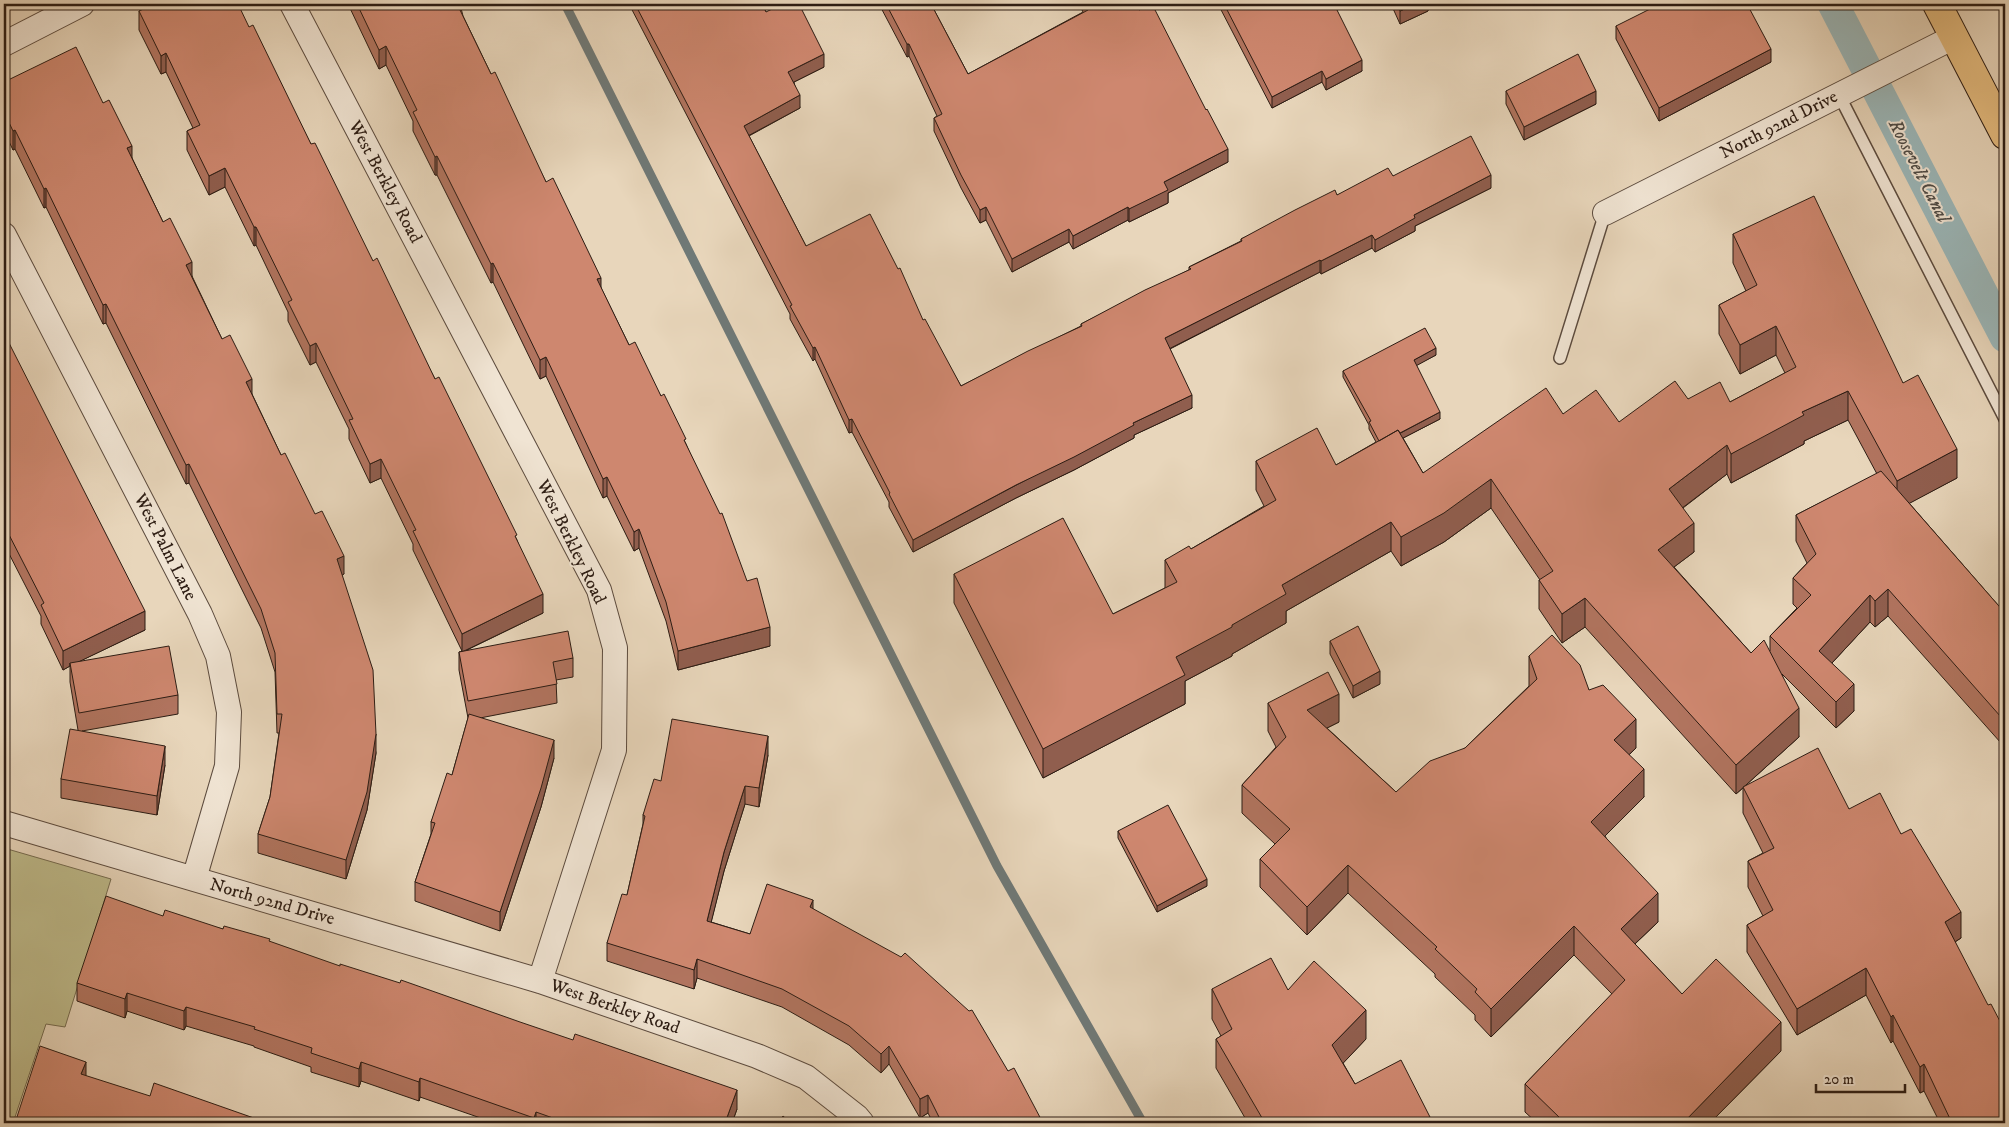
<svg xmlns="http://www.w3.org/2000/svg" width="2009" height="1127" viewBox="0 0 2009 1127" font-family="'IM FELL DW Pica',serif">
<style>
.green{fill:#bebb8b;stroke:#766c50}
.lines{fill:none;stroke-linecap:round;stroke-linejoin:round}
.stream{stroke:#6f7977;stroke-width:9}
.canal{stroke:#9bb7b9;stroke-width:31}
.service-casing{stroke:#5c4b3e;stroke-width:14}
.minor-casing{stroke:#5c4b3e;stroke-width:26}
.primary-casing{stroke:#2d1d14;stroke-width:30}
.service{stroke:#f0e4d3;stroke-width:11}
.minor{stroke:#f0e4d3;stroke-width:24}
.primary{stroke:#e4bb7e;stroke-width:28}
.wall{fill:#b1745f;stroke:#2d1d14;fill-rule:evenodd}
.shaded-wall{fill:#905e4e;stroke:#2d1d14}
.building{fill:#ce876f;stroke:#2d1d14}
.labels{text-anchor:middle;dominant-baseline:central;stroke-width:4;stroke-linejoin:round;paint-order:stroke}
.street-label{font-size:18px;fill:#2d1d14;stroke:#f0e4d3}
.water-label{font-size:19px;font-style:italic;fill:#4e4b46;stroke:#f0e4d3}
</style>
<rect width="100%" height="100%" fill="#e8d6bb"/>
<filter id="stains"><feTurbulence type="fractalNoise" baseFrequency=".004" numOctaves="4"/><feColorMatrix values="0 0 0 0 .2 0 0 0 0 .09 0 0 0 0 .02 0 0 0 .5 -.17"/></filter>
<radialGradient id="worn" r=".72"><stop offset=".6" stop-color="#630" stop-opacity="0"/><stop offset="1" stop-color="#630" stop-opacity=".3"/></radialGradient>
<path class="green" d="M4,848L111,879L65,1027L46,1024L13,1123H4Z"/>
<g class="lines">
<path class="stream" d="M565,4L997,866L1143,1123"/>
<path class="canal" d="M1833,4L2005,337"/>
<g class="service-casing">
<path id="service" d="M1839,95L2005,419
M1560,358L1605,213"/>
</g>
<g class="minor-casing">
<path id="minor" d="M292,4L599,590L615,648L614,750L540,981
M4,44L82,4
M1605,213L1954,37
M4,235L200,614L218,656L229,712L227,766L194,879
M4,823L540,981L757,1056L806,1077L857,1117L862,1123"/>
</g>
<g class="primary-casing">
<path id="primary" d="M1937,4L2005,135"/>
</g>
<use href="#service" class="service"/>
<use href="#minor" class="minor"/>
<use href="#primary" class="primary"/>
</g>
<path class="wall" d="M348,4H460L463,16L491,74L546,182L601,288L629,345L661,396L686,444L770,646L678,670L666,621L639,548L634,551L607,496L603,498L546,376L540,379L493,282L491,283L437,175H435L413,131V121L386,65L379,69Z
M629,4H762L766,12L824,67L794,82L800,108L749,136L806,246L923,320L961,386L1081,326V324L1189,270V267L1241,241V239L1337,195L1393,176L1491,188L1415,226V231L1375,252L1372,248L1321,274L1320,272L1170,349L1192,408L1134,435V438L1074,470L1016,498L913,552L889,507V502L852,432L849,433L815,359L813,361L790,319V314Z
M879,4H931L968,74L1083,12L1079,4H1136L1228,162L1168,193V203L1129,222L1128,220L1073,249L1069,242L1012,272L986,220L980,223L961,188L934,131V118L937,116L909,56L907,57Z
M1218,4H1334L1362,71L1326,90L1322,82L1272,108Z
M1391,4H1428V11L1400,24Z
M139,11L249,27L435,379L517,540L543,613L467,650L573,658V677L556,680L557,703L480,718L554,758L541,807L500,931L415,901V882L431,834V822L452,775L468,718L459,670V652L462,651L413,550V544L381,478L370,483L349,439V429L316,362L310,365L288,321V312L256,245L254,246L225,187L209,195L187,150V131L193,128L166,72L161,74L139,30Z
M1616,26L1771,62L1659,121L1616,39Z
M4,82L103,103L132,158L163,222L192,276L222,339L252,394L281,455L344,574L342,575L376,753L367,810L346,879L258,853V834L270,797L279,733H277L275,672L261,628L189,483L186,484L106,323L103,324L46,207L44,208L15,149L13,150L4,131Z
M1506,91L1596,104L1524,140L1506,104Z
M1733,234L1903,383L1957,478L1909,503L2005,613L2001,743L1888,616L1875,627L1870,622L1832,663L1854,711L1836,728L1782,674L1799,737L1745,786L1849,809L1901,834L1961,938L1955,942L2005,1123H1940L1924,1091L1920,1093L1893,1041L1891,1043L1866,995L1797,1035L1747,952V925L1763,916L1748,887V861L1763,853L1743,813V788L1736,794L1585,627L1562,643L1539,609V580H1540L1491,508L1444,542L1401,566L1391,551L1286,611V623L1232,654V656L1185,681V704L1043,778L954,603V574L1113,614L1165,588V560L1191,549L1264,506L1256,490V461L1336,465L1376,442L1369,429V425L1343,377V371L1436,355L1416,365L1440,419L1403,438L1423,473L1563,414L1619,422L1688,399L1730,402L1785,373L1776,355L1740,374L1719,334V305L1746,291L1733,263ZM1848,420L1877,474L1796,515V541L1807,563L1793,578V604L1797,608L1770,636V651L1751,653L1674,567L1694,552L1683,508L1727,474L1731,483L1804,444V441Z
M4,344L145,630L80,661L178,695V714L82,731L165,765L157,815L61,798V779L78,730L70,682V666L63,670L41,624V616L4,544Z
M1330,641L1380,684L1353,698L1330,654Z
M1529,656L1589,690L1636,748L1629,755L1644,797L1605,836L1658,922L1635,944L1682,994L1781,1051L1710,1123H1537L1525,1112V1084L1612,994L1574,955L1491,1037L1475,1020V1015L1435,977V974L1348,893L1307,935L1260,887V859L1275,844L1242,813V785L1276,747L1268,731V703L1339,722L1327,728L1396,792L1465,748L1529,686Z
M768,755L759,807L745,804L724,871L711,922L750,934L813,909L1008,1071L1043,1123H933L928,1113L920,1118L889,1064L881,1073L849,1045L782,1007L697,978L694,989L607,961V943L627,895L643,824V815L661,781Z
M1118,831L1207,886L1157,912L1118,838Z
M163,916L223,929L270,942L737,1109L732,1123H495L420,1097L419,1101L361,1081L359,1087L311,1072V1067L254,1047V1046L186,1026L184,1030L127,1011L125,1018L77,1001V983Z
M1212,989L1288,990L1366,1039L1343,1063L1355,1084L1432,1123H1248L1216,1068V1039L1221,1036L1212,1019Z"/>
<path class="shaded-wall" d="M1416,4H1428V11L1400,24V11Z
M907,44H909V56L907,57Z
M386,46V65L379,69V50Z
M1771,49V62L1659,121V108Z
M166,53V72L161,74V56Z
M824,54V67L788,85V72Z
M1362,60V71L1326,90V79Z
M1322,71V82L1272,108V97Z
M1596,91V104L1524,140V127Z
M800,95V108L744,138V126Z
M15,130V149L13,150V131Z
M132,146V165L127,148Z
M1228,149V162L1168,193V203L1129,222V209L1164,182Z
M437,156V175H435V157Z
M225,168V187L209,195V176Z
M1491,175V188L1415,226V231L1375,252V240L1414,215Z
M46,188V207L44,208V189Z
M986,207V220L980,223V210Z
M1128,207V220L1073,249V236Z
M254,227H256V245L254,246Z
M1069,229V242L1012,272V259Z
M1372,235V248L1321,274V261Z
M1320,260V272L1165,351V338Z
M192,262V281L186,265Z
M493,263V282L491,283V264Z
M601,278V296L597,279Z
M106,304V323L103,324V305Z
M1776,326V355L1740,374V345Z
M316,343V362L310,365V346Z
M815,347V359L813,361V348Z
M1436,348V355L1414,367V360Z
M546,357V376L540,379V360Z
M252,379V398L246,382Z
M1848,391V420L1804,441V444L1731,483V454L1802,412Z
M1192,395V408L1134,435V438L1074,470L1016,498L913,552V540L1133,423Z
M1440,412V419L1380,450V444Z
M852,419V432L849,433V420Z
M1727,445V474L1669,518V489Z
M1957,449V478L1897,510V481Z
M381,459V478L370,483V464Z
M189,464V483L186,484V465Z
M607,477V496L603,498V479Z
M1491,479V508L1444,542L1401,566V537Z
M1391,522V551L1286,611V623L1232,654V656L1185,681V704L1043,778V749L1176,657L1232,625L1282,585Z
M1694,523V552L1658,579V550Z
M639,529V548L634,551V532Z
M344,556V574L337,578V559Z
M1888,589V616L1875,627V601Z
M543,594V613L462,652V634Z
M1870,595V622L1819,677V651Z
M1585,598V627L1562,643V614Z
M145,611V630L70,666V663V666L63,670V651Z
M770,627V646L678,670V651Z
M1380,671V684L1353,698V686Z
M8,682V701L4,703V684Z
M1854,684V711L1836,728V702Z
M1339,694V722L1307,738V710Z
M1799,708V737L1736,794V765Z
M2005,713V739L2001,743V717Z
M1636,719V748L1614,769V740Z
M376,734V753L367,810L346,879V860Z
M768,736V755L759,807V788Z
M554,740V758L541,807L500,931V912Z
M165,746V765L157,815V796Z
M1644,769V797L1591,850V822Z
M745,786V804L724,871L707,939V921L724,852Z
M1348,865V893L1307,935V907Z
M1207,879V886L1157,912V906Z
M1658,893V922L1621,957V929Z
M813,900V918L810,907Z
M1961,912V938L1945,948V922Z
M1574,926V955L1491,1037V1009Z
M697,959V978L694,989V970Z
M1866,968V995L1797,1035V1009Z
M127,993V1011L125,1018V999Z
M186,1007V1026L184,1030V1011Z
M1366,1010V1039L1332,1075V1045Z
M1893,1015V1041L1891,1043V1017Z
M1781,1022V1051L1710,1123H1683Z
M889,1046V1064L881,1073V1054Z
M86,1062V1080L81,1074Z
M361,1062V1081L359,1087V1069Z
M1924,1064V1091L1920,1093V1067Z
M420,1078V1097L419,1101V1082Z
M737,1090V1109L732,1123H725Z
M928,1095V1113L920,1118V1099Z
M536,1112V1123H534V1118Z"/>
<path class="building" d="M155,4H238L249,27L253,25L311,144L315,143L373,261L377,258L435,379L439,377L517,535L515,536L543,594L462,634L413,531L416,530L381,459L370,464L349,420L353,419L316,343L310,346L288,302L292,300L256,227H254L225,168L209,176L187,131L200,125L166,53L161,56L139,11Z
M357,4H460L463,9L460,10L491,74L495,72L546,182L553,178L601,278L597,279L629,345L635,342L661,396L664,394L686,439L684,440L720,514L722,513L747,581L757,578L770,627L678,651L666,602L639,529L634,532L607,477L603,479L546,357L540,360L493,263L491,264L437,156L435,157L413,112L417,110L386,46L379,50Z
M635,4H762L766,12L782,4H799L824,54L788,72L800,95L744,126L806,246L870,214L898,269L900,268L923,320L925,319L961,386L1028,351L1082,326L1081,324L1145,290L1191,269L1189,267L1242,241L1241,239L1295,210L1335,190L1337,195L1388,168L1393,176L1471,136L1491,175L1414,215L1415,218L1375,240L1372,235L1321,261L1320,260L1165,338L1192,395L1133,423L1134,425L1074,457L1016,485L913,540L889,494L890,493L852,419L849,420L815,347L813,348L790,306L792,305Z
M886,4H931L968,74L1088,10L1085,4H1136L1139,10L1152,4L1206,110L1207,109L1228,149L1164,182L1168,190L1129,209L1128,207L1073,236L1069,229L1012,259L986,207L980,210L961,175L934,118L942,114L909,44H907Z
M1224,4H1334L1362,60L1326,79L1322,71L1272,97Z
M1397,4H1416L1400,11Z
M1660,4H1747L1771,49L1659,108L1616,26Z
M76,47L103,103L109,100L132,146L127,148L163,222L170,218L192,262L186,265L222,339L230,335L252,379L246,382L281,455L285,453L315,514L322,511L344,556L337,559L373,670L376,734L367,792L346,860L258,834L270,797L282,714H277L275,653L261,609L189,464L186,465L106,304L103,305L46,188L44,189L15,130L13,131L4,112V82Z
M1578,54L1596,91L1524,127L1506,91Z
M1814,196L1903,383L1918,375L1957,449L1897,481L1848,391L1802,412L1804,415L1731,454L1727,445L1669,489L1694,523L1658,550L1751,653L1764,640L1799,708L1736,765L1585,598L1562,614L1539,580L1553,571L1491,479L1444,513L1401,537L1391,522L1282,585L1286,594L1232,625V627L1176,657L1185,675L1043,749L954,574L1063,518L1113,614L1177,582L1165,560L1189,546L1191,549L1276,500L1256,461L1317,428L1336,465L1398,430L1423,473L1546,388L1563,414L1596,390L1619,422L1675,381L1688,399L1720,382L1730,402L1796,367L1776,326L1740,345L1719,305L1757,285L1733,234Z
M1425,328L1436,348L1414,360L1440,412L1400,433L1398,430L1379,441L1369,422L1371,421L1343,371Z
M9,343L145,611L63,651L41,605L44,603L4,525V344V346Z
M1881,471L2005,613V713L2001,717L1888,589L1875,601L1870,595L1819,651L1854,684L1836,702L1770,636L1811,595L1793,578L1816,554L1796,515Z
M1358,626L1380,671L1353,686L1330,641Z
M568,631L573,658L553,662L557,684L468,701L459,652Z
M1552,635L1580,665L1589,690L1603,685L1636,719L1614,740L1644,769L1591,822L1658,893L1621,929L1682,994L1716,959L1781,1022L1683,1123H1553L1561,1119L1525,1084L1625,980L1574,926L1491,1009L1475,992L1477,989L1435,949L1437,947L1348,865L1307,907L1260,859L1290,829L1242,785L1286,737L1268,703L1328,672L1339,694L1307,710L1396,792L1430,761L1465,748L1537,679L1529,656Z
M169,646L178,695L79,713L70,663Z
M4,675L8,682L4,684Z
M469,714L554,740L541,788L500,912L415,882L435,823L431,822L447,773L452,775Z
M672,719L768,736L759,788L745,786L724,852L707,921L750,934L767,884L813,900L810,907L901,957L905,953L969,1011L972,1010L1008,1071L1014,1068L1043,1123H942L928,1095L920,1099L889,1046L881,1054L849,1026L782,989L697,959L694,970L607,943L622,894L627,895L645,816L643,815L654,779L661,781Z
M70,729L165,746L157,796L61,779Z
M1818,748L1849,809L1880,793L1901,834L1911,829L1961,912L1945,922L1988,1005L1991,1004L2005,1031V1123H1952L1924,1064L1920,1067L1893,1015L1891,1017L1866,968L1797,1009L1747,925L1773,910L1748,861L1774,848L1743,787Z
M1168,805L1207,879L1157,906L1118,831Z
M106,896L163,916L165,910L223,929L224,926L270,939L269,941L340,966V964L400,983L401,980L520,1022L573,1040L575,1034L737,1090L725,1123H567L536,1112L534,1118L420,1078L419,1082L361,1062L359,1069L311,1053L312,1048L254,1029L255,1027L186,1007L184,1011L127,993L125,999L77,983Z
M1271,958L1288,990L1314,961L1366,1010L1332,1045L1355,1084L1401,1060L1432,1121L1428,1123H1265L1216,1039L1232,1029L1212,989Z
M40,1046L86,1062L81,1074L150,1096L154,1083L268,1123H15Z
M783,1116L791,1123H777Z
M272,1118L288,1123H270Z"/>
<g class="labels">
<g class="street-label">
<text transform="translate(1779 125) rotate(-27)">North 92nd Drive</text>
<text transform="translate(385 182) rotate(62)">West Berkley Road</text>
<text transform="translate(571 542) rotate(64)">West Berkley Road</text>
<text transform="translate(165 547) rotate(63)">West Palm Lane</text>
<text transform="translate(272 902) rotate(16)">North 92nd Drive</text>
<text transform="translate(615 1007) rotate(19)">West Berkley Road</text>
</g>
<g class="water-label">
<text transform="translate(1919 171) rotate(63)">Roosevelt Canal</text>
</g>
</g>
<rect width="2009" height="1127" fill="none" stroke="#e8d6bb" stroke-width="20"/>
<rect x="5" y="5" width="1999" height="1117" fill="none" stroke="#2d1d14" stroke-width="2.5"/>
<rect x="10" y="10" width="1989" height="1107" fill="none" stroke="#2d1d14"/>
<path d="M1816 1084v8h89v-8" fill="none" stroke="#2d1d14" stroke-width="2.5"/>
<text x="1824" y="1084" font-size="15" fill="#2d1d14" stroke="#f0e4d3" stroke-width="4" paint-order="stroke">20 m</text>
<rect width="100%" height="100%" filter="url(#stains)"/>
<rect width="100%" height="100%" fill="url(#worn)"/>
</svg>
